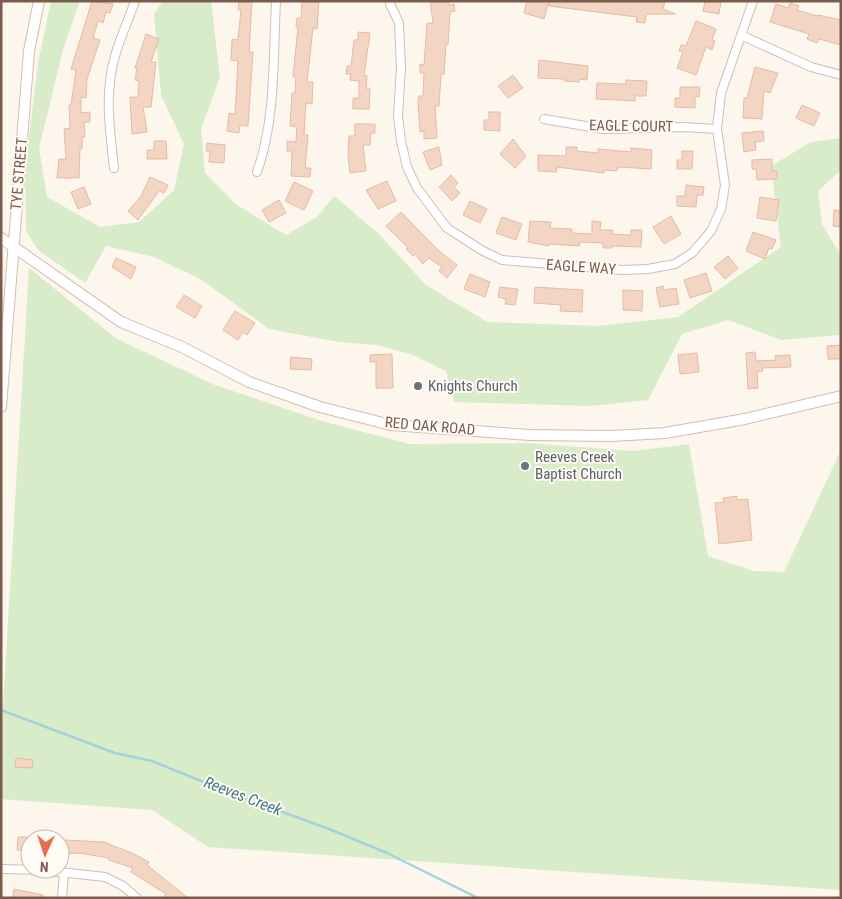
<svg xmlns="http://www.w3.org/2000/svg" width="842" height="899" viewBox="0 0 842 899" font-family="'Roboto Condensed',sans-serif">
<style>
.green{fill:#d8ecc9}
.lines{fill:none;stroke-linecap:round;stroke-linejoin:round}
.stream{stroke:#a5d3da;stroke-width:2.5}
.building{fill:#f3d5c3;stroke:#e6bba3}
.minor-casing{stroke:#d1beb0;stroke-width:10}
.tertiary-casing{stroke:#d1beb0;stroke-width:12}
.minor{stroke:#fff;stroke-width:8}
.tertiary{stroke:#fff;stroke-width:10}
.worship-dot{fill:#6b7280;stroke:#fffaf3;stroke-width:2}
.labels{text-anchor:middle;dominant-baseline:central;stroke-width:4;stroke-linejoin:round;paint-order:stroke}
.street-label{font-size:15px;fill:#7a5c4d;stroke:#fffaf3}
.worship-label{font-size:15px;fill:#5b616d;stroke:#fffaf3;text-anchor:start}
.water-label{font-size:16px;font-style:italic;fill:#437c86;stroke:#fffaf3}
</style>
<rect width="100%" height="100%" fill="#fdf6ec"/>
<path class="green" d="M51,1H80L64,46L39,148L47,197L100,227L139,222L174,190L184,144L161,95L154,14L163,1H211L220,77L201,129L205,173L237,205L286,235L317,217L334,196L379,234L426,285L487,322L599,326L678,317L781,247L771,166L811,142L841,138V170L818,191L822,224L841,256V335L781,340L728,320L682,334L648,400L591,406L454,402L446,371L413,355L377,345L339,342L269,329L202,280L154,257L106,246L85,283L38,250L26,231L25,171L38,63Z
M29,268L117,339L215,385L322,421L409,444L525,443L634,451L689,444L708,556L754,571L784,572L841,450V890L208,847L152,810L1,799V739Z"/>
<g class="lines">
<path class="stream" d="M1,710L115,753L152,761L233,794L329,829L387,853L478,898"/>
</g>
<path class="building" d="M92,1L113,4L110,13L106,12L103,23L98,21L93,38L100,40L87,79L86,98L81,97V113L90,112V122H84L85,137H82V149H80L79,178H57L59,159H66L64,129L70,128L69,105H71L76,70L71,69Z
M239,1H252L249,52H253L248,126L240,125L239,133L227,131L229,113L235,114L238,61L231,60L232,39L238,40L241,10H238Z
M302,1H319L317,29L313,28L307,82H313L312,104L306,103L304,134L308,135L305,168H311L310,177L291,176L292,151H287V141L296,142L297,127L290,126L292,93H295L296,77H293L298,27H296L297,18H301Z
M430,1H448L449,5L454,4L455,11L450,12L448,45L446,44L444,74H441L439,106H435L437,138L424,139V131L420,132L418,103L419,96H423L424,73H420V64L424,65L427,23H433Z
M527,1H549L544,19L524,13Z
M549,1H665L663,9L676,14H646L645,23L636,22L637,17L549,6Z
M705,1H721L719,14L703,11Z
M790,3L799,6L797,10L817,16L818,15L841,20V45L819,39L817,43L807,39L809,34L770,22L776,4L788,8Z
M696,21L716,29L712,40L715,41L712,50L706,47L696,75L677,68L683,52L679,51L681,45L686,46Z
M358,32L370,33L364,75L367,76L366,89H370L369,109H353V98H359V81L350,80L351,74H346L347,66H351L354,40H358Z
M146,34L159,39L151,62H156L151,107H143L147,132L132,134L130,97H138L139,81L135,80L137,68H135Z
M539,60L588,66L587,80L579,79V82L564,81V79L538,78Z
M755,67L778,73L770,93L764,91L762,119L743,118L744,98H747Z
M513,75L523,88L508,98L498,86Z
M626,80L647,81L646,96H635V101L596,99L597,83L626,84Z
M680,87H700L699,97L695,96V108L675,107V98H680Z
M802,105L820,113L814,126L796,118Z
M489,112H500V131L484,130V120H489Z
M355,124H375V133H371L370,145H363L366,171L350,173L348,155L349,136H355Z
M763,131L764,141L755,142L756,150L744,152L742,133Z
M513,139L526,156L515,168L500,154Z
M154,141H166L167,159H147V150H154Z
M207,143L225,145L224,163L209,162L210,151H206Z
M439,147L442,165L430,170L423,152Z
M566,147H577V151L598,153V149L631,152V148L652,150L651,169L618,167L617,171L604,170V173L557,167L556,172L538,171V155L566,156Z
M682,151H693L692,169H677V160H682Z
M772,159V171H777V179L757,180L756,169H752V160Z
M451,175L458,183L454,187L460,193L452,201L439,187Z
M150,177L168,185L164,193L159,191L138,220L128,211L141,196Z
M387,181L396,201L378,209L366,190Z
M294,182L313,191L304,210L285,201Z
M686,185L704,187L703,195H697L696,207L677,206V196H685Z
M84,187L91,204L78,209L71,192Z
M760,197L779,200L776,221L757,218Z
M279,200L286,213L269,222L262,210Z
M470,201L487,209L480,223L463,215Z
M834,210L841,211V227L833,226Z
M401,212L439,251L457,265L447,278L439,271L442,267L429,258L423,264L415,254L413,256L406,249L408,248L386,226Z
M671,216L681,234L664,244L653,227Z
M502,217L522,224L516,240L496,233Z
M530,221L551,222L550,228L572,229V233L592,234V221L601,222L600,230H613L612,234L631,235V230H642L641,247L612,246V248H603V243L580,242L579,246L549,244V246L528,242Z
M753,232L776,240L772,249L769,248L765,259L746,251Z
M728,256L738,268L725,279L714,267Z
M116,258L136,267L131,279L112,267Z
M706,273L712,291L690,298L684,280Z
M470,274L490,282L485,297L464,289Z
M663,286L664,290L676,288L679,304L660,307L656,288Z
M500,287L518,289L515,305L505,304L506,299L498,297Z
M535,287L583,290L582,312L560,311L561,305L534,303Z
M623,290L643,291L642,311L623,310Z
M184,295L202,306L195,318L176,307Z
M235,311L255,323L247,335L243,332L238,340L223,330Z
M841,345V359H828L827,346Z
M755,352L756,361L776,360L775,356L790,355L791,367L762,368L763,371L757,372L758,388L748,389L746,353Z
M697,353L699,372L680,374L678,355Z
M392,354L393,388H376V362H370V355Z
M291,357L312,359L311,370L290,369Z
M737,496V500L748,499L752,540L719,544L715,503L724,502L723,498Z
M16,758L33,760L32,768L15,767Z
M18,837H30V851L17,850Z
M65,840L104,842L134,854L149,862L147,865L188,898H163L166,894L131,872L133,868L109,860V858L79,853L64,854Z
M14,889L43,895V898H13Z"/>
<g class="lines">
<g class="minor-casing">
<path id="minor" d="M390,4L399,23L401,67L398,116L401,141L407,167L417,188L447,228L483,251L502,260L623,270L648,269L675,264L692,253L711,231L721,209L725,185L717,129L721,93L753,1
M743,36L811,67L841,75
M544,119L603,129L682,127L717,129
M114,168C110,131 104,93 115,56C120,38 129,19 135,1
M257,172C276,119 273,58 276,1
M1,869L41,870L105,877L123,886L137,898
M62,898L64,873"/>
</g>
<g class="tertiary-casing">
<path id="tertiary" d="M1,238L121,322L182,347L249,382L320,407L391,425L530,435L611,436L665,433L745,419L841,396
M1,407L29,51L39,1"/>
</g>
<use href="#minor" class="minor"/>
<use href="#tertiary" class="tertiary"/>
</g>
<g class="worship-dot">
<circle cx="418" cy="386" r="5"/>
<circle cx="525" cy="466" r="5"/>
</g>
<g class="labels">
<g class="street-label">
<text transform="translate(631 126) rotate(1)">EAGLE COURT</text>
<text transform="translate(19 174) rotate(-85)">TYE STREET</text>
<text transform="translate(581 267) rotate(4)">EAGLE WAY</text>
<text transform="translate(430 426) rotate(5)">RED OAK ROAD</text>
</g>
<g class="worship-label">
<text x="428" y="386">Knights Church</text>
<text x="535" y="457">Reeves Creek<tspan x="535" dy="17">Baptist Church</tspan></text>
</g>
<g class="water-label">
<text transform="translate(243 796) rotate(21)">Reeves Creek</text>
</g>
</g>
<rect width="842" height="899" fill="none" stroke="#7a5c4d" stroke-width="5"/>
<g transform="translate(45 854) rotate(183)"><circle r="24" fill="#fffaf3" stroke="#cabbb1"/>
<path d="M0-4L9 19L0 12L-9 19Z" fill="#e76f51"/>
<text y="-8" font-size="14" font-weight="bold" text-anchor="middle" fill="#7a5c4d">N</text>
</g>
</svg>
